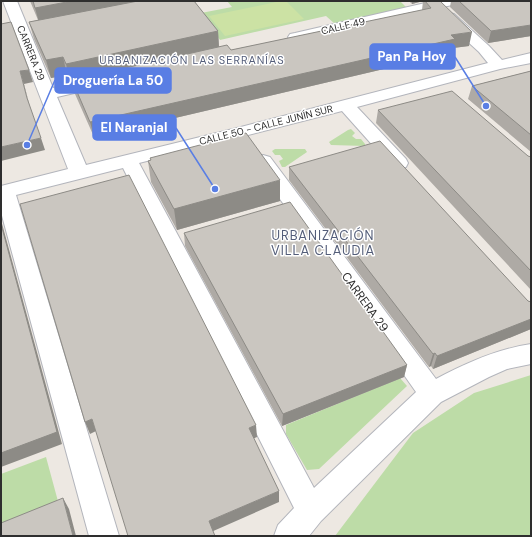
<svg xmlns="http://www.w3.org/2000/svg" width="532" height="537" viewBox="0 0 532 537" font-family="'DM Sans',sans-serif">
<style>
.green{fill:#bddca7}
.pitch{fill:#cce2a4}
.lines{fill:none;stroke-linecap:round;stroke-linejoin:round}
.minor-casing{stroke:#b3b5bc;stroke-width:2}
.minor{fill:#fff;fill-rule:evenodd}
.wall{fill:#aeaaa5}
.shaded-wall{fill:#8d8b86}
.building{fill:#cac6c0;stroke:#8d8b86}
.labels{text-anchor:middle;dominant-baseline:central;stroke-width:3;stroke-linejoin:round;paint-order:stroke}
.far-street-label{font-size:10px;fill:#2e2e2e;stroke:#fff}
.far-neighbourhood-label{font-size:11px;letter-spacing:1px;fill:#535d79;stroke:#fff}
.street-label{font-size:12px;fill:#2e2e2e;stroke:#fff}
.neighbourhood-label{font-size:13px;letter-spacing:1px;fill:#535d79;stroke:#fff}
.leader{fill:none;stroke:#597ee4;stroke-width:1.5}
.callout-dot{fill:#597ee4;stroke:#fff;stroke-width:1.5}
.callout{fill:#597ee4;stroke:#597ee4;stroke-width:1.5}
.callout-label{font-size:13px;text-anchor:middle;font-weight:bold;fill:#fff}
</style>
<rect width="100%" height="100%" fill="#ede8e2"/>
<path class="green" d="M227,1H400L407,8L335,24L326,16L220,40L201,13L232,7Z
M351,129L355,133L352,136L356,139H361L365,144V146L331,145L329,142L348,130Z
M275,149H305L307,152L285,167H282L279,161L283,159L280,155H275L272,151Z
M531,375V536H335L413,433L474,393Z
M400,378L407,386L319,469L307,470L286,434V425Z
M46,457L59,505L1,529V474Z"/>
<path class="pitch" d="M281,1H286L304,19L225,36L209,16Z"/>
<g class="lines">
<g class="minor-casing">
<path id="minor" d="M3,1H17L53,88L103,77L109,79L111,82L109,85L57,97L86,165L237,128L488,63L479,52L444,20L442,17L444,14L449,13L454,14L489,46L502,60L531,53V63L500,69L357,107L406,159L408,163L406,167L399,169L392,167L342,111L139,163L314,488L416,392L256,165L254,161L256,157L263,155L270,157L436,379C466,363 497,349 531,344V364L507,369L489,377L441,402L321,521L309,536H274L278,525L294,508L123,168L16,195L119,536H89L1,212V186L68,169Z
M434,1H459L457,4L452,5L295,41L290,40L288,37L290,34L295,33Z"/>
</g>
<use href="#minor" class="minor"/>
</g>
<path class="wall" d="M30,1H194L218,31L219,46L231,50L422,10L423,1L412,4L409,1H440L469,46L453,48L452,53L94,137L75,94L73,82H70L67,75L51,78L34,39L29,22L38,20Z
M451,1H531V36L488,43L450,7Z
M531,71V152L468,99L472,86Z
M378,110L531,157V290L376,123Z
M150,158L280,201L177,230L151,182L148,161L151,160Z
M289,167L528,301L531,302V329L433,369L431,366L429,367L289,180Z
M184,233L407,365L404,377L282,426L185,246Z"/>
<path class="shaded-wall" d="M72,1H173L40,26L35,8Z
M412,1H423L412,4Z
M531,25V36L488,43L491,31Z
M218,31L219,48L72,80L73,82H70L66,64Z
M472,32L469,46L453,48L452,53L94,137L90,122L451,35Z
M63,57L67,75L51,78L46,60Z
M29,70L33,82L24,84L31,111L20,71Z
M41,138L45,150L1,161V147Z
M280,180V201L177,230L174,209Z
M1,220L62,444L1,467Z
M531,319V329L433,369L437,356Z
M435,353L431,366L429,367L433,354Z
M407,365L404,377L282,426L283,414Z
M92,419L96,431L90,434L85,422Z
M256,425L257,437L250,440L249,428Z
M279,491V502L211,532L209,521Z
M63,498L69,509L76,536H73Z"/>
<path class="building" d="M33,1H72L35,8Z
M138,1H194L218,31L66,64L63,57L46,60L29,22Z
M425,1H440L472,32L451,35L455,39L90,122L72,80L227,45L231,50L431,8Z
M459,1H531V25L491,31Z
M11,22L29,70L20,71L27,98L41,138L1,147V24Z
M531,71V135L472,86Z
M452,91L528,156L531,157V271L378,110Z
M246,133L280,180L174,209L148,161L151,160L150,158Z
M380,141L528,301L531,302V319L437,356L435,353L433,354L289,167Z
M129,175L256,425L249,428L279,491L209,521L215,536H128L92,419L85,422L20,204Z
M290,202L407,365L283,414L184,233Z
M1,224L57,432L1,453Z
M63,498L73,536H1V523Z"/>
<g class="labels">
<g class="far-street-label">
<text transform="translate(343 26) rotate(-13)">CALLE 49</text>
<text transform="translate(31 53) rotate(68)">CARRERA 29</text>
<text transform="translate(266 125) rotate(-14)">CALLE 50 - CALLE JUNÍN SUR</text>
</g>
<g class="far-neighbourhood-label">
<text x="192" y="60">URBANIZACIÓN LAS SERRANÍAS</text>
</g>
<g class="street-label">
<text transform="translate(365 302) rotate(54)">CARRERA 29</text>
</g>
<g class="neighbourhood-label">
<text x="323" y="235">URBANIZACIÓN<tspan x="323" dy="15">VILLA CLAUDIA</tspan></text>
</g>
</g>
<path class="leader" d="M486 106L455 57M27 145L55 80M215 189L176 128"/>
<g class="callout-dot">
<circle cx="486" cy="106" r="4"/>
<circle cx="27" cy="145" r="4"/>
<circle cx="215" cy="189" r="4"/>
</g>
<g class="callout">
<rect x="370" y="44" width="85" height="25" rx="4"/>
<rect x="55" y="68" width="116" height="25" rx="4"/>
<rect x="93" y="115" width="83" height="25" rx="4"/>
</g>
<g class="callout-label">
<text x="412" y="61">Pan Pa Hoy</text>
<text x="113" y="85">Droguería La 50</text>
<text x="134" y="132">El Naranjal</text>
</g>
<rect width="532" height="537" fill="none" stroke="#2e2e2e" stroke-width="4"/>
</svg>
